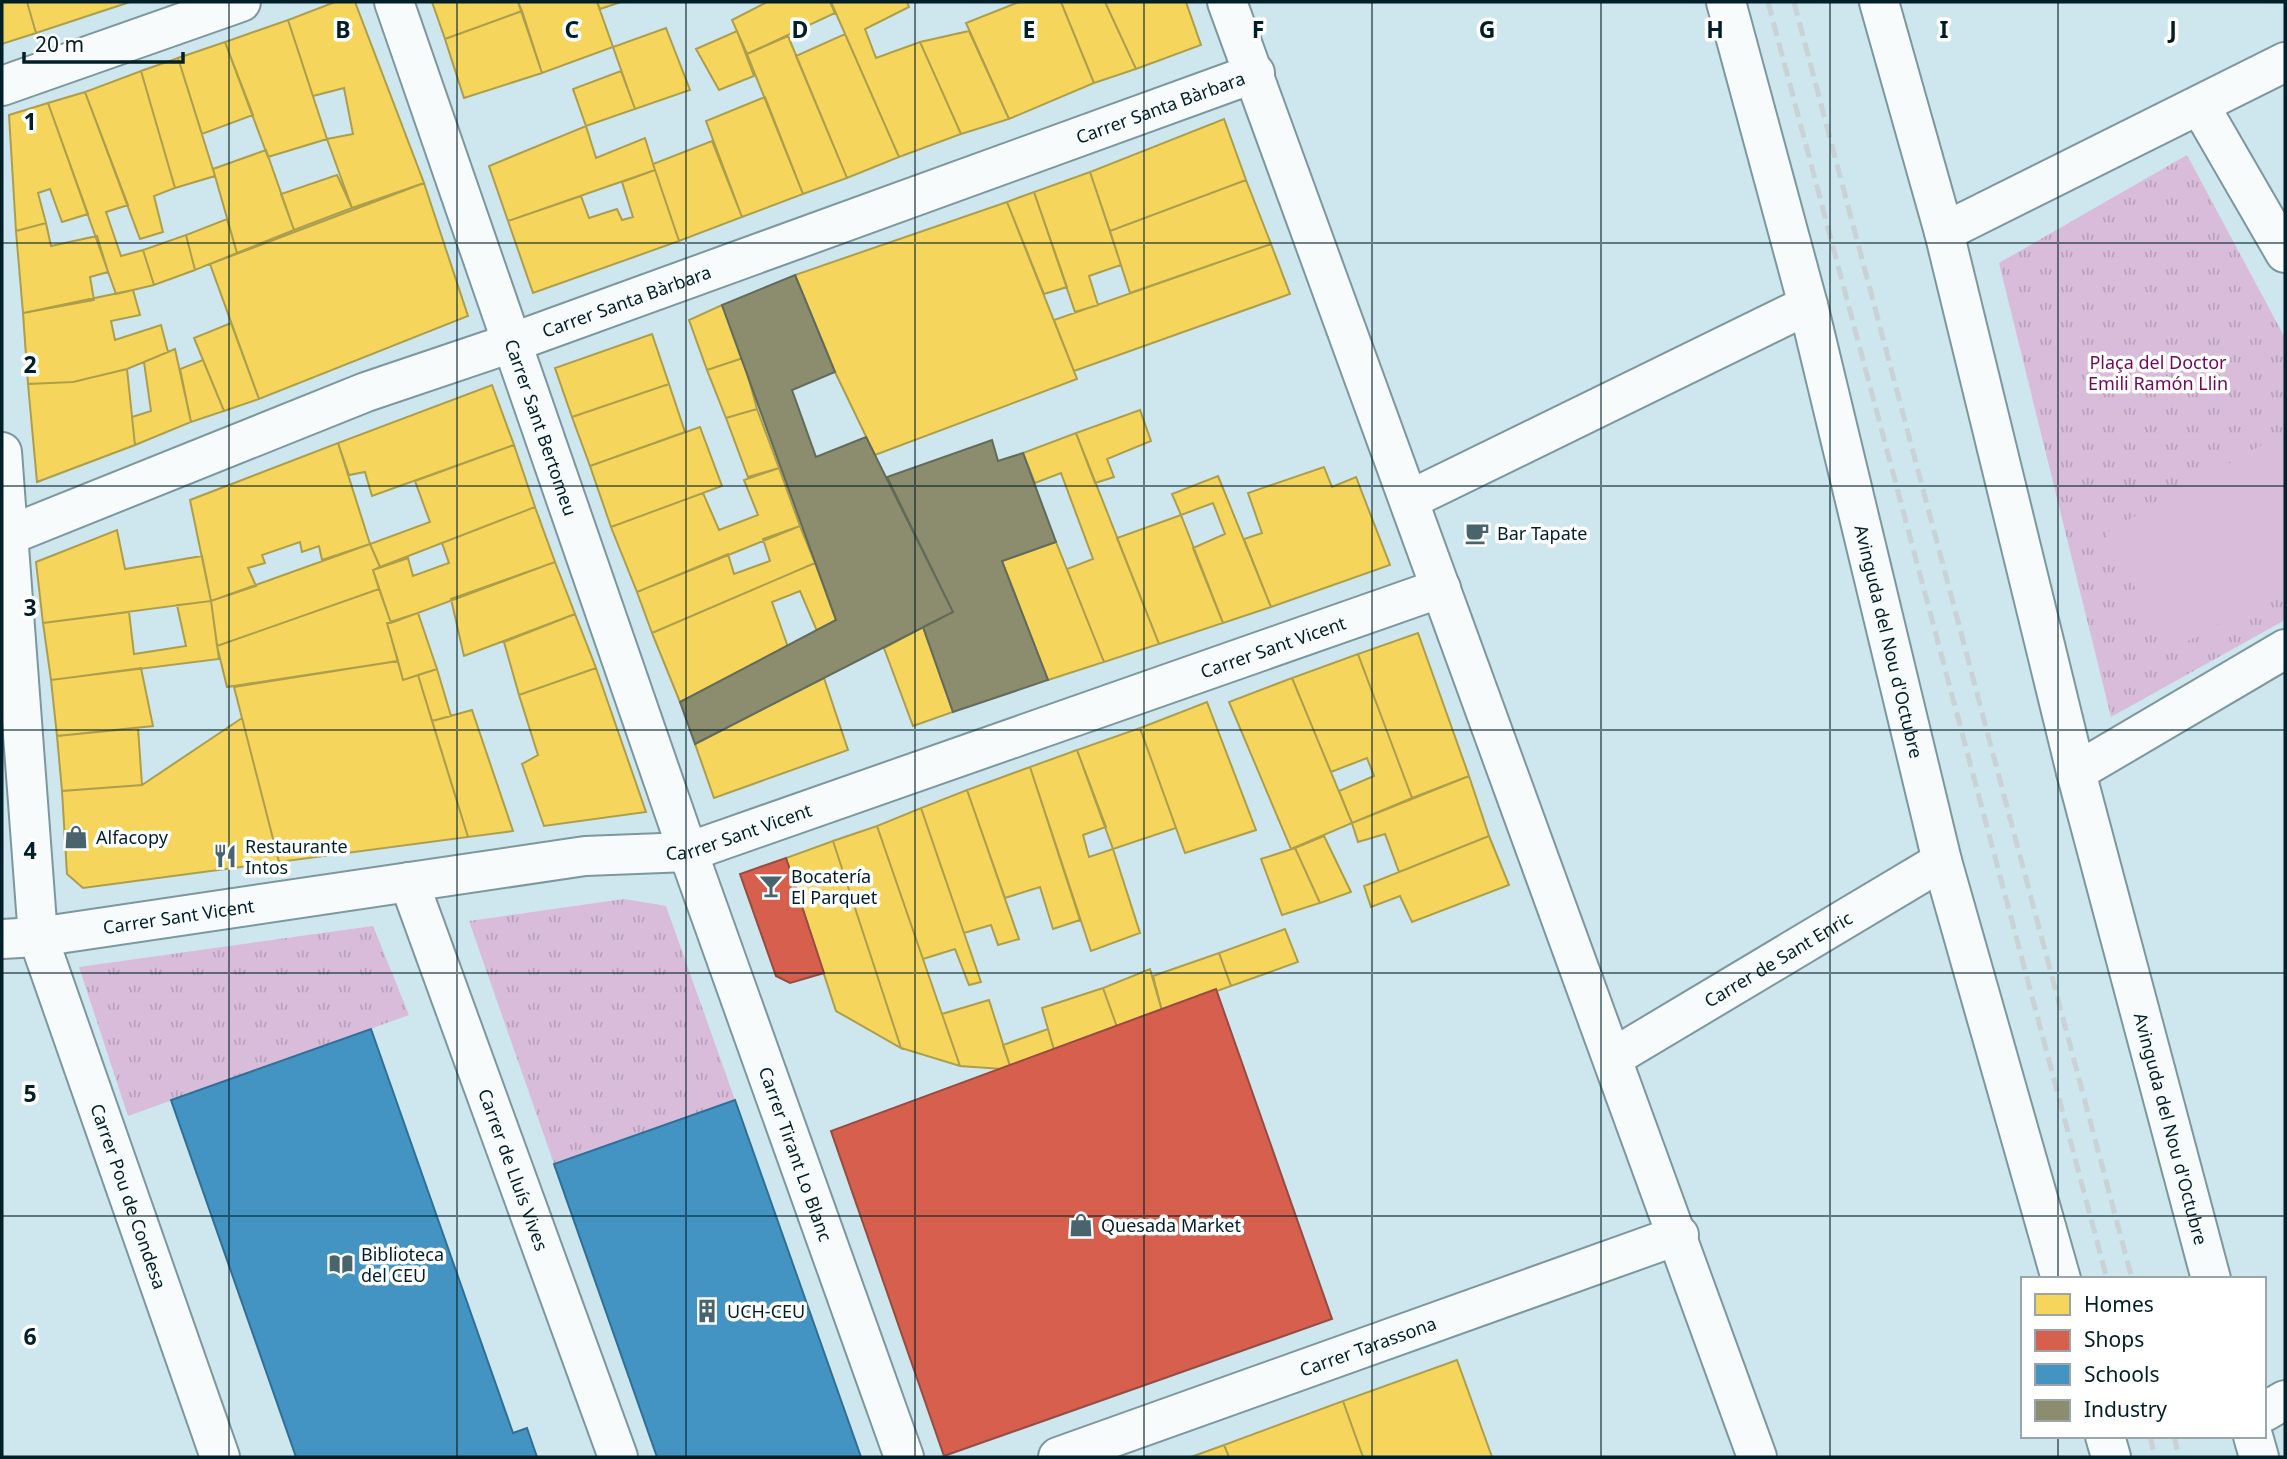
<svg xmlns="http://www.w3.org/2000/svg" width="2287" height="1459" viewBox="0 0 2287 1459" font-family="'Noto Sans',sans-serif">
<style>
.grass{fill:url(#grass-tufts)}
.pitch{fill:#d8bcda}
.homes{fill:#f6d55c;stroke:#ac9e4c;stroke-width:2}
.shops{fill:#d6604d;stroke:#964c42;stroke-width:2}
.schools{fill:#4393c3;stroke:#2f7094;stroke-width:2}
.industry{fill:#8c8c6e;stroke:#626b59;stroke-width:2}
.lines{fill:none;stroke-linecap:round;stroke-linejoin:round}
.minor-casing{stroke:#7c979e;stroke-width:42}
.minor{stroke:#f8fbfc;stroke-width:38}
.rail{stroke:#c9d2d4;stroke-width:5;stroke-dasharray:14 7;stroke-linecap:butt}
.grid{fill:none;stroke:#001f28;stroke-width:2;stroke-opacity:0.55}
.labels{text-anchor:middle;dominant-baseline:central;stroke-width:7;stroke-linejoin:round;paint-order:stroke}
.street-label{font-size:18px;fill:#001f28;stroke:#fff}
.park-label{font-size:18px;fill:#71065a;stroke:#fff}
.poi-label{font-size:18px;fill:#001f28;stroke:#fff;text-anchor:start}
.grid-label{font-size:23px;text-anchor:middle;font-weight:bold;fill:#001f28;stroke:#fff;stroke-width:7;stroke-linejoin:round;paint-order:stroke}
</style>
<defs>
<pattern id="grass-tufts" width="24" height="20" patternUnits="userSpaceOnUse" patternTransform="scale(1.75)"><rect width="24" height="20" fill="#d8bcda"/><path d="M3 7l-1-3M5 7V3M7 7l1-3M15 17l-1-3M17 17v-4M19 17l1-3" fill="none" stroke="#b8a1bb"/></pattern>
</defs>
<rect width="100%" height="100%" fill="#cee6ee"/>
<path class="grass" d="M2187,155L2285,338V620L2111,717L1999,263Z
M624,899L666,906L735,1100L554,1164L469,921Z
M373,926L409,1015L128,1116L79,967Z"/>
<path class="pitch" d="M2285,432V587L2170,651L2105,533Z"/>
<path class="homes" d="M2,2H27L36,33L2,44Z
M27,2H130L36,33Z
M335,2H355L424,183L352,208L327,139L353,134L344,88L313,96L288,20Z
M432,2H518L522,11L445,39Z
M518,2H597L613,47L542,73Z
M597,2H621L600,9Z
M767,2H830L835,13L747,54L732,20Z
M831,2H907L909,7L865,29L876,58L920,42L961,134L899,157Z
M1019,2H1061L1094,83L1009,119L966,23Z
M1061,2H1105L1136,69L1094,83Z
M1105,2H1186L1201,45L1136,69Z
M522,11L542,73L464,98L445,39Z
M288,20L327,139L268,157L225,42Z
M666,28L690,90L635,109L613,47Z
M737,31L754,76L719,90L696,49Z
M969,31L1009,119L961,134L920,42Z
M845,34L899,157L847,178L796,56Z
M788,36L847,178L803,194L747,54Z
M225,42L253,115L202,134L178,58Z
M178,58L215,176L175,188L141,71Z
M141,71L175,188L154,196L163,232L140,239L85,92Z
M621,71L635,109L586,126L573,89Z
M85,92L128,205L106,212L121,256L143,250L154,285L116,294L48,103Z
M765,97L803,194L742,217L706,121Z
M48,103L88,214L62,222L50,189L38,193L46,223L16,231L9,115Z
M1224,119L1246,180L1110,231L1090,172Z
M586,126L596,158L645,138L655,170L508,221L489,166Z
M712,141L742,217L679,241L653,164Z
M266,150L294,230L237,253L213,169Z
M655,170L679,241L533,293L508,221L581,196L589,218L617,209L622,220L633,217L622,182Z
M1090,172L1121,265L1089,276L1098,305L1075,312L1034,192Z
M337,175L352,208L294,230L281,194Z
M1246,180L1271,244L1130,293L1110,231Z
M424,183L468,316L259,399L210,264Z
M1034,192L1067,287L1044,294L1007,202Z
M1007,202L1077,379L875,455L835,372L795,275Z
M227,219L237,253L195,270L186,235Z
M46,223L51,246L97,236L108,272L90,277L94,300L23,313L16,231Z
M186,235L195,270L154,285L143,250Z
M1271,244L1290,294L1074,371L1054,320Z
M133,290L140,315L111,321L115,340L161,325L168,352L127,369L73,382L28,384L23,313Z
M722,305L743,358L707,370L689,320Z
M231,323L259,399L224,411L194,338Z
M652,334L669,384L572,417L555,368Z
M175,349L191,422L135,445L132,417L151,411L144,362Z
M743,358L757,409L726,418L707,370Z
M203,360L224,411L191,422L180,369Z
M127,369L135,445L37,482L28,384L73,382Z
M669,384L685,432L590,466L572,417Z
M492,385L514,445L372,496L365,472L349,475L338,443Z
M757,409L779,468L748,477L726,418Z
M1140,410L1151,441L1107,459L1114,477L1095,483L1076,433Z
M700,427L722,486L611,527L590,466Z
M1076,433L1159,644L1104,662L1067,569L1093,559L1061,473L1035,483L1023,453Z
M338,443L370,544L322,560L319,546L302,552L300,542L262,555L265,563L248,568L256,586L211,601L190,500Z
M514,445L535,507L380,567L370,544L430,522L415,481Z
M1324,467L1332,487L1356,477L1390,565L1271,607L1244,539L1262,533L1248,493Z
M779,468L800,526L637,592L611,527L703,493L719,530L758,515L744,480Z
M1218,476L1271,607L1223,623L1193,548L1225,534L1213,503L1181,515L1172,494Z
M535,507L555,562L391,623L373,570L408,558L413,576L449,563L442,543Z
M1181,515L1223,623L1159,644L1117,538Z
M800,526L815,563L652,633L637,592L728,554L734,574L770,561L763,539Z
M117,530L125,569L202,556L211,601L43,623L36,562Z
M1056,542L1104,662L1048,680L1002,561Z
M370,544L380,567L373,570L379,589L217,646L211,601Z
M555,562L575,614L464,656L451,599Z
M815,563L836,620L817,631L800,591L772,602L788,647L680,702L652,633Z
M379,589L391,623H387L398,661L227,687L217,646Z
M211,601L219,659L51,680L43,623L129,612L134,654L186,646L177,605Z
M418,613L437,669L403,680L387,623Z
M575,614L596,668L519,695L504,642Z
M923,627L953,712L913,726L884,648Z
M1418,633L1469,776L1412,798L1358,654Z
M1358,654L1412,798L1352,823L1339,791L1374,776L1367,758L1331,772L1292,678Z
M398,661L403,680L418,675L468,837L279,862L234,687Z
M141,668L153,726L57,736L51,680Z
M596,668L646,812L544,826L522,764L538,755L519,695Z
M437,669L451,716L432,721L418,675Z
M824,678L848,750L714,798L695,744Z
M1292,678L1352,823L1291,849L1229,702Z
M1207,702L1256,830L1185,853L1140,728Z
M472,710L513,831L468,837L432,721Z
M242,718L279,862L83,888L67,874L62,791L142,785Z
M138,728L142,785L62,791L57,736Z
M1140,728L1176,828L1113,849L1077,750Z
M1077,750L1106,827L1083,835L1089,857L1113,849L1140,933L1091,951L1030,767Z
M1030,767L1080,920L1053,929L1040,887L1005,898L967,790Z
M1469,776L1489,836L1399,872L1385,834L1358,842L1352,823Z
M967,790L1019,939L998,945L991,925L964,933L921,808Z
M921,808L964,933L981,982L969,985L955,949L923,959L877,826Z
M877,826L942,1014L960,1066L901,1048L833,841Z
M1324,836L1351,892L1320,903L1295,848Z
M1489,836L1509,885L1412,922L1400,896L1371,907L1364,886Z
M833,841L901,1048L836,1011L786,858Z
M1295,848L1320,903L1282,915L1261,859Z
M1285,929L1298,962L1231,986L1219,953Z
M1219,953L1231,986L1162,1011L1153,976Z
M1150,969L1162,1011L1117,1027L1103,988Z
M1103,988L1117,1027L1054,1050L1042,1008Z
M989,1000L1010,1066L1002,1069L960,1066L942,1014Z
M1048,1029L1054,1050L1010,1066L1003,1045Z
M1457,1360L1492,1457H1363L1343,1401Z
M1343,1401L1363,1457H1229L1224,1445Z
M1224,1445L1229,1457H1191Z"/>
<path class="shops" d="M786,858L824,973L790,983L776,976L740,874Z
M1216,989L1332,1319L944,1456L831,1131Z"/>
<path class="schools" d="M371,1029L513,1433L527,1428L537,1457H296L171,1100Z
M735,1100L861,1457H657L554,1164Z"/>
<path class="industry" d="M795,275L835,372L792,390L816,457L866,437L953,612L695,744L680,702L836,620L722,305Z
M992,440L998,461L1023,453L1056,542L1002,561L1048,680L953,712L923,627L953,612L887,477Z"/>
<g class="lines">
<g class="minor-casing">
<g id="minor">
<path id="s1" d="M394,2L688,852L904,1457"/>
<path d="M1227,2L1757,1457"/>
<path id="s2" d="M1726,2L1808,305L1942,861L2061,1279"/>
<path id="s3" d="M1879,2L1944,232L2076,772L2211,1279"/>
<path d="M2,86L241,2"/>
<path d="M2200,106L2285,253"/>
<path d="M1944,232L2285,62"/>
<path id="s4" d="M2,452L38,937L220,1457"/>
<path d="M1409,500L1808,305"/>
<path id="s5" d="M2,538L366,392L511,343L1255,73"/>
<path d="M2076,772L2285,649"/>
<path id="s6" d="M409,882L618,1457"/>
<path id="s7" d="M2,939L38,937L585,856L688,852L1441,588"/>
<path id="s8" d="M1614,1057L1942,861"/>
<path d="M2264,1412L2285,1400"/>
<path d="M2105,1436L2111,1457"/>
<path d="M2253,1436L2259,1457"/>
<path id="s9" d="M1058,1457L1679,1235"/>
</g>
</g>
<use href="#minor" class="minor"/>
<path class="rail" d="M1768,2L2107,1279
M1794,2L2132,1279
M2150,1436L2155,1457
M2174,1436L2179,1457"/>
</g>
<path class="grid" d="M229,2V1457M457,2V1457M686,2V1457M915,2V1457M1144,2V1457M1372,2V1457M1601,2V1457M1830,2V1457M2058,2V1279M2,243H2285M2,486H2285M2,730H2285M2,973H2285M2,1216H2285M2058,1436V1457"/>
<defs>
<g id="cafe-bare" transform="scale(1.89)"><path d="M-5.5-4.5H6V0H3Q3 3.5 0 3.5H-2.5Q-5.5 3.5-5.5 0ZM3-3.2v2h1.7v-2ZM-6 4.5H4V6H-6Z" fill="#48656d" stroke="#fff" stroke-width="2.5" paint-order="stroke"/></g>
<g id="shop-bare" transform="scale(1.89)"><path d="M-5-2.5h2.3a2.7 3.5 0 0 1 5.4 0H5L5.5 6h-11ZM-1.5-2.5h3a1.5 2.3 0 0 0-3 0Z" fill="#48656d" stroke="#fff" stroke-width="2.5" paint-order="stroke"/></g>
<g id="restaurant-bare" transform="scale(1.89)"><path d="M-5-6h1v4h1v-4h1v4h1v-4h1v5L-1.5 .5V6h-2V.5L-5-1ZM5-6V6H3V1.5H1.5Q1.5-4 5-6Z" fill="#48656d" stroke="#fff" stroke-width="2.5" paint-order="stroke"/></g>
<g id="bar-bare" transform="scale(1.89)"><path d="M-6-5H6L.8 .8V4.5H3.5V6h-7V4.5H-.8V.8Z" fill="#48656d" stroke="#fff" stroke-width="2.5" paint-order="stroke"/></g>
<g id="library-bare" transform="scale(1.89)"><path d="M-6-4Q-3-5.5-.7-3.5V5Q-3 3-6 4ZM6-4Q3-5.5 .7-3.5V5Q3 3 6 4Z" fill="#48656d" stroke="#fff" stroke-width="2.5" paint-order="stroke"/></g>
<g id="building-bare" transform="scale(1.89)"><path d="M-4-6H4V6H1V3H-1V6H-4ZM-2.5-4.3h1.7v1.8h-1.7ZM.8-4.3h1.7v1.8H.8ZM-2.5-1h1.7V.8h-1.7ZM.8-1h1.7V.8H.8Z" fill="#48656d" stroke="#fff" stroke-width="2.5" paint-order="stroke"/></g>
</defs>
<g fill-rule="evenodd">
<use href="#cafe-bare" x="1477" y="533"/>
<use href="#shop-bare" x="76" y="837"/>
<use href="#restaurant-bare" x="225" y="856"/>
<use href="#bar-bare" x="771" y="886"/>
<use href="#shop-bare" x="1081" y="1225"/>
<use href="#library-bare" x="341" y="1264"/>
<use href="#building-bare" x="707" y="1311"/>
</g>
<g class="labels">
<g class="street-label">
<text stroke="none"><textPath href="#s5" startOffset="1236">Carrer Santa Bàrbara</textPath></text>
<text stroke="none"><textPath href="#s5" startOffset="668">Carrer Santa Bàrbara</textPath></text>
<text stroke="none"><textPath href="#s1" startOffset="450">Carrer Sant Bertomeu</textPath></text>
<text stroke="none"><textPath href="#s2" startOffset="660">Avinguda del Nou d'Octubre</textPath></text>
<text stroke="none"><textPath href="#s7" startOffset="1312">Carrer Sant Vicent</textPath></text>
<text stroke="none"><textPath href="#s7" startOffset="746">Carrer Sant Vicent</textPath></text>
<text stroke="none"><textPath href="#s7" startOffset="178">Carrer Sant Vicent</textPath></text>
<text stroke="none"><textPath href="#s8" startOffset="191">Carrer de Sant Enric</textPath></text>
<text stroke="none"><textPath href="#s3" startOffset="1164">Avinguda del Nou d'Octubre</textPath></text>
<text stroke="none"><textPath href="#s1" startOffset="1220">Carrer Tirant Lo Blanc</textPath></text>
<text stroke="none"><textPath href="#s6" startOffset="306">Carrer de Lluís Vives</textPath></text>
<text stroke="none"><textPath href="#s4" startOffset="761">Carrer Pou de Condesa</textPath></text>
<text stroke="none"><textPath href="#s9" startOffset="329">Carrer Tarassona</textPath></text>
</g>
<g class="park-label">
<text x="2158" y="362">Plaça del Doctor<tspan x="2158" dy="21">Emili Ramón Llin</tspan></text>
</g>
<g class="poi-label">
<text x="1497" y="533">Bar Tapate</text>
<text x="96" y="837">Alfacopy</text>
<text x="245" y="846">Restaurante<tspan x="245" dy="21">Intos</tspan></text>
<text x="791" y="876">Bocatería<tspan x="791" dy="21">El Parquet</tspan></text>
<text x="1101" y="1225">Quesada Market</text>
<text x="361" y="1254">Biblioteca<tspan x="361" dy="21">del CEU</tspan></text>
<text x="727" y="1311">UCH-CEU</text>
</g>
</g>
<g class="grid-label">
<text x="343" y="38">B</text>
<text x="572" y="38">C</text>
<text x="800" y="38">D</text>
<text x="1029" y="38">E</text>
<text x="1258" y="38">F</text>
<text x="1487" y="38">G</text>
<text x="1715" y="38">H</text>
<text x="1944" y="38">I</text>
<text x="2173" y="38">J</text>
<text x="30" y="130">1</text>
<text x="30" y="373">2</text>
<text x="30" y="616">3</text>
<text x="30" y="859">4</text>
<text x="30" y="1102">5</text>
<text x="30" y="1345">6</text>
</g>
<rect width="2287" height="1459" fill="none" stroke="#001f28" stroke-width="7"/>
<rect x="2021" y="1277" width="245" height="161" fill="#ffffff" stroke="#99a5a9" stroke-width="2"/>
<rect x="2035" y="1294" width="35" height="21" fill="#f6d55c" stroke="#99a5a9" stroke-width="2"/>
<text x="2084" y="1312" font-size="21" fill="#001f28">Homes</text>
<rect x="2035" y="1330" width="35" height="21" fill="#d6604d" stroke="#99a5a9" stroke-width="2"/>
<text x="2084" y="1347" font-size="21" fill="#001f28">Shops</text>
<rect x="2035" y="1364" width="35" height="21" fill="#4393c3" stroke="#99a5a9" stroke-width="2"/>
<text x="2084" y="1382" font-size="21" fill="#001f28">Schools</text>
<rect x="2035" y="1400" width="35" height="21" fill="#8c8c6e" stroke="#99a5a9" stroke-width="2"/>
<text x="2084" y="1417" font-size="21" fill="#001f28">Industry</text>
<path d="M24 52v10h159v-10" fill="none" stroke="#001f28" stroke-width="3.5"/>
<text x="35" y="52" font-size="21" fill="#001f28" stroke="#ffffff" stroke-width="5" paint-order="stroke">20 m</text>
</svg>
